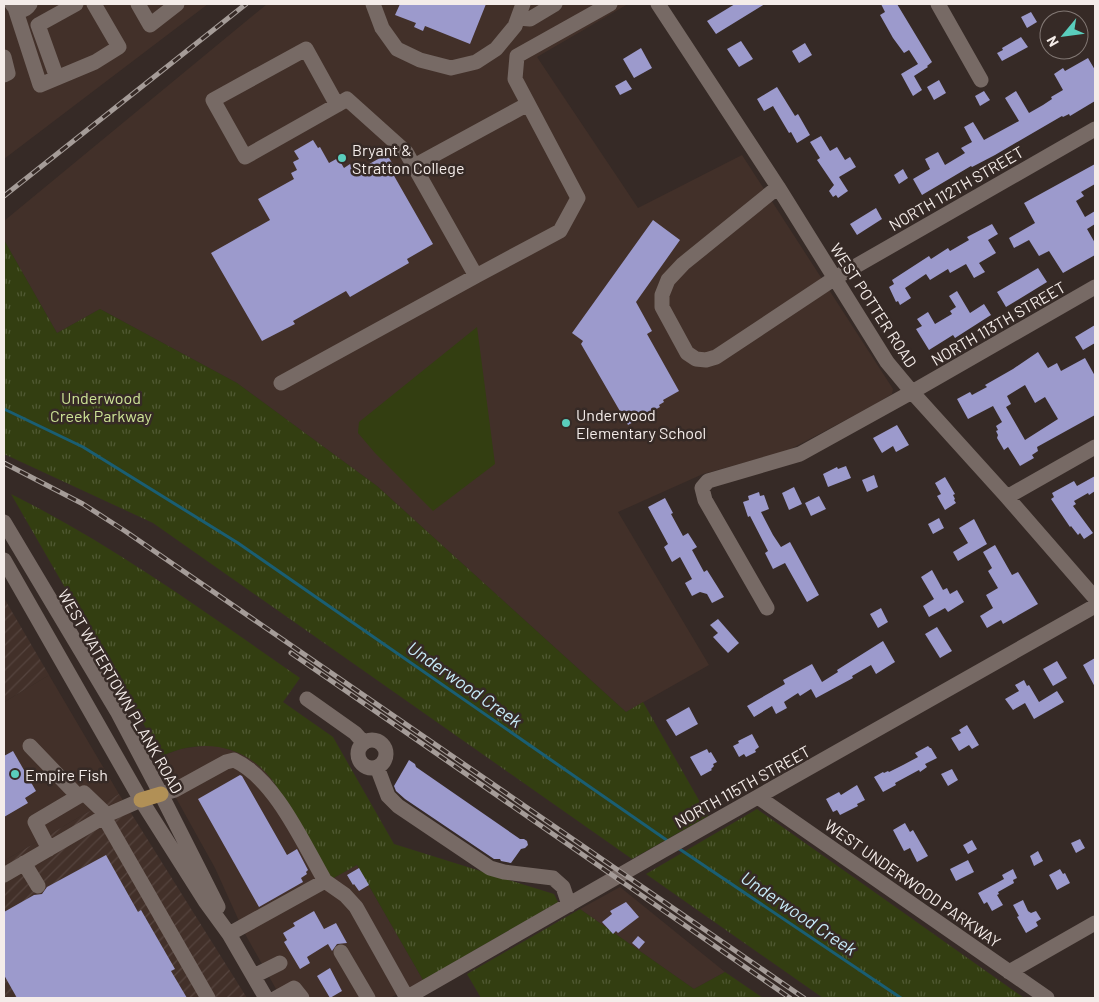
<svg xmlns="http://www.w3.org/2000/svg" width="1099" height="1002" viewBox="0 0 1099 1002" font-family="Barlow,sans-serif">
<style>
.built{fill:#423029}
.industrial{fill:url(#industrial-furrows)}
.grass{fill:url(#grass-tufts)}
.garden{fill:#333e11}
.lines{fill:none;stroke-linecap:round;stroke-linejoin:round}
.stream{stroke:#1a5e73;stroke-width:3}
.building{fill:#9c9acc;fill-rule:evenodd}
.minor{stroke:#776a65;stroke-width:15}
.major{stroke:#b19056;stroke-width:15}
.rail-casing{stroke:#a59c98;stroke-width:5}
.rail{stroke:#362a26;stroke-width:3;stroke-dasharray:9;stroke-linecap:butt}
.poi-dot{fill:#5acebd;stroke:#362a26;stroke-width:2}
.labels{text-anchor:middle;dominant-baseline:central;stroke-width:5;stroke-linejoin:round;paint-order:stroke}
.poi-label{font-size:16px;fill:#f4ece9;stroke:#362a26;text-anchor:start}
.street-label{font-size:16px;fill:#f4ece9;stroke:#362a26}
.park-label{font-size:16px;fill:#cde396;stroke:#362a26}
.water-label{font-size:18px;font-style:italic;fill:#c7eaf8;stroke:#362a26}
</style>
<defs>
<pattern id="industrial-furrows" width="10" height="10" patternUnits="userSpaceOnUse" patternTransform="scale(1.25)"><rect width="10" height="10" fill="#423029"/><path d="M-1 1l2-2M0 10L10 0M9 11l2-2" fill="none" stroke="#55443e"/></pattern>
<pattern id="grass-tufts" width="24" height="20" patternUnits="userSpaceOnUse" patternTransform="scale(1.25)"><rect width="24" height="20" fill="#333e11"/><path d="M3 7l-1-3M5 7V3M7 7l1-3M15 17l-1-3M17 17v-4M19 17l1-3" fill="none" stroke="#515a34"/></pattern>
</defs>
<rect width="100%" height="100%" fill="#362a26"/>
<path class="built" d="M4,4H208L4,159Z
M267,4H628L537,57L638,208L742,155L893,389L892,394L874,405L787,451L703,474L618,512L709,665L626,712L377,486L237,383L100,309L57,333L4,240V221Z
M49,675L119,794L4,861V702Z
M208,745L221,747L239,753L252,760L266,772L276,785L330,880L357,865L423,980L390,998H281L244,932L215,868L156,762L162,756L180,749Z
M620,887L725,972L694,989L580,909Z"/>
<path class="industrial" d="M4,598L49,675L4,702Z
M119,794L247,998H4V861Z"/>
<path class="grass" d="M4,240L57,333L100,309L237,383L377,486L626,712L643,702L708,816L632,859L153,523L4,454Z
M11,494C114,545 206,613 300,678L283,702L333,737L394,844L554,894L558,902L423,980L357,865L330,880C319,860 307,840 296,820C287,805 279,787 267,774C240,743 198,739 162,756Z
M757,809L1024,998H823L646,874Z
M580,909L694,989L725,972L763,998H481L467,974Z"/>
<path class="garden" d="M477,327L495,464L433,511L375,453L358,433L359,422Z"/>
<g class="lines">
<path class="stream" d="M4,409L83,447L238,543L668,841
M678,848L901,998"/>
</g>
<path class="building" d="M400,4H486L470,44L425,26L423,31L414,27L416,23L395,15Z
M735,4H765L716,34L707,21Z
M881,4H897L932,62L927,66L928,67L914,76L922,90L913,96L901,74L918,64L909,50L904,53L893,38L880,15L885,12Z
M1031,12L1037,22L1027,28L1021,17Z
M1021,37L1028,47L1002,61L997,53L1003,50L1002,48Z
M741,41L753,59L739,67L727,49Z
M805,43L812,55L799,63L792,51Z
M641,48L652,68L634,78L623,59Z
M1088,58L1095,70V101L1070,116L1069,114L1063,117L1062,116L995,155L972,167L971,166L922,195L913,179L930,169L925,159L938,152L945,165L965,153L961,148L972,142L964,127L973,122L984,140L1019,121L1005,98L1016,91L1029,113L1043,105L1052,99L1051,97L1063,90L1054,74L1063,68L1065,71Z
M626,80L632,89L620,95L615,86Z
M939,80L946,93L934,100L927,87Z
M777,87L795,116L798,114L810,135L797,143L791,132L789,133L773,106L764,111L757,99Z
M984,91L990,100L980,106L975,96Z
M821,136L830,151L837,147L845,160L850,157L856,167L839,177L848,191L838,198L836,195L833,197L829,191L834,185L817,160L820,158L810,142Z
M313,140L318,148L320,147L329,163L338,158L344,168L350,164L355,172L387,154L397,172L393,174L433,244L407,259L409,263L350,297L346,291L293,321L295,324L262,341L211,253L270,220L258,199L294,179L291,173L297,170L293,162L299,159L294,151Z
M1095,164V184L1081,192L1084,196L1076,201L1085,217L1095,211V224L1087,229L1095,243V255L1063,273L1049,251L1039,256L1029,240L1014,248L1009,238L1035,223L1024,203Z
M903,169L908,178L899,184L894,175Z
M876,208L882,219L857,235L850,224Z
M653,220L680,240L636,302L652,331L647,334L679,391L663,400L664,402L659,405L660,407L628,425L581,344L583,341L572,333Z
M992,224L998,234L988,240L996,253L979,263L985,272L974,278L966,264L950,273L948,269L930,280L926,274L905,288L911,298L900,305L898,301L896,302L889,287L894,284L892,280L929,256L931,259L948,248L950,251L969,240L967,237Z
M1038,268L1047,282L1006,307L997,292Z
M957,291L970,313L984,304L991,315L955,338L953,335L929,350L916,329L922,326L917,319L928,312L935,324L952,314L950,311L956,307L949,296Z
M1095,325V343L1083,350L1075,337Z
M1038,352L1048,368L1057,363L1061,371L1085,358L1095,376V415L1037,447L1038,451L1032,455L1034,458L1020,466L1008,447L1004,450L997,438L998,435L996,431L998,430L996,426L1002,422L993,406L968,419L957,399L970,392L972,395L987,387L985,385L1013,369ZM1025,385L1035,403L1045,397L1058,419L1025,440L1006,407L1011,404L1007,396Z
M897,425L909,445L896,452L893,446L882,453L873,438Z
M846,466L851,478L828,487L823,474L837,467L838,469Z
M874,475L878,487L867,492L862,480Z
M1095,476V491L1089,495L1088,493L1074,501L1076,504L1073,506L1093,533L1084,539L1080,533L1078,535L1071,526L1070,527L1051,499L1054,497L1052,493L1074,481L1077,486Z
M945,477L955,494L953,495L955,499L954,500L956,503L945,510L937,496L941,494L935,483Z
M794,487L802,504L789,510L782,493Z
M759,492L760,496L764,495L769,509L761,512L773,535L781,547L790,542L819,595L807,602L785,563L773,569L765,553L768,551L750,516L748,517L743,502L749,500L748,496Z
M819,496L826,509L811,516L805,503Z
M665,498L673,513L671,514L683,536L688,533L697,547L692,550L704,572L707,570L724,597L712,603L707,594L700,592L692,596L685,583L692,579L680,557L672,562L664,547L668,544L648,507Z
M939,518L944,528L933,534L928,524Z
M974,519L987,544L958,561L953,552L968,543L959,528Z
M995,545L1012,575L1018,572L1038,604L1003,624L1001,620L987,628L980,616L993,608L986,595L998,588L988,571L992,568L983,552Z
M932,570L943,590L947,588L950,594L957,590L964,602L948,612L945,608L929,617L923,606L934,599L921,577Z
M881,608L888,622L878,628L870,614Z
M718,619L739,643L728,653L713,637L718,633L710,625Z
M937,627L952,651L940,658L925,634Z
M883,641L895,662L876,674L871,665L852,676L853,678L816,698L811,689L800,696L798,693L784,702L787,708L776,714L772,706L754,717L747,706L785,684L783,680L812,664L822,682L838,672L837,670Z
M1095,658V687L1083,665Z
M1057,661L1067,678L1053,686L1043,669Z
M1024,680L1027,686L1029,685L1039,702L1057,691L1064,702L1034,719L1025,703L1013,710L1005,699L1019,691L1015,685Z
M689,707L698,724L676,736L666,720Z
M967,725L979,745L972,749L969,745L959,751L951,738L961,733L959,730Z
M752,734L759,747L755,750L756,752L746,757L744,754L739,757L733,746L739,743L738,741Z
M928,746L930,748H931L937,758L925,764L927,767L920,772L919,770L895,783L896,785L883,792L874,777L883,772L884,773L888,771L889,772L903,765L918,757L915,753Z
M707,749L709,753L711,752L717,762L713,764L714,766L711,769L712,770L701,776L690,757Z
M13,751L36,791L25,798L28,803L4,817V756Z
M409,760L415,764L416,767L520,839H524L527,841L528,845L525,848L521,849L511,863L501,861L500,859H494L405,799L396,791L394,786Z
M952,769L958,780L948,786L941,774Z
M240,775L242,776L287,855L297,849L308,870L306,872L307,874L301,878L303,882L259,907L198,799Z
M857,785L865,800L857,804L858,806L840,815L837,810L833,812L826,799L839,792L841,795Z
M905,823L910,832L913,830L928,856L917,862L910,848L904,851L893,830Z
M1080,839L1085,848L1076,853L1071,843Z
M972,840L977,849L968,854L963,845Z
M1038,851L1043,861L1034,866L1030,856Z
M106,855L138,912L141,910L175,969L171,971L187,998H17L4,975V912L34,895L42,894L47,887Z
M968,860L974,872L956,881L950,869Z
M359,868L369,885L359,891L354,884L353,885L347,875Z
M1013,869L1017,878L1013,880L1014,883L998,892L999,894L997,895L1003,905L992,911L987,902L984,904L978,893L1004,879L1002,875Z
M1060,869L1063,874L1065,873L1070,883L1057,890L1049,875Z
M1023,900L1028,911L1031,913L1036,911L1041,919L1036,922L1038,926L1026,933L1017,917L1019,916L1013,905Z
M626,902L639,917L618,933L616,931L613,934L602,922L612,914L610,911Z
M314,911L324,929L336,923L347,943L337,944L332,951L328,944L307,957L310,963L300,969L284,942L287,940L283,933L295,926L293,923Z
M638,936L645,942L639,949L632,943Z
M330,968L342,991L330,998L317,976Z"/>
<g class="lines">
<path class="minor" d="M12,4C17,12 25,12 30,4
M138,4L150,25L177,4
M373,4L382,28L397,49L420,60L451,68L476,62L496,49L515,26L523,4
M658,4L778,187L887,362L912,392L1007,497L1095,598
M938,4L981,80
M15,8L40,85L95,62L119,47L94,4
M518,18L530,19L555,4
M4,57L8,73L4,75
M57,78L38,25L76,4
M337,105L306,49L213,100L245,157L337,105L347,99L406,152L476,276L560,231L578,198L515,79L517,56L610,4
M414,166L528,104
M778,187L683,264L668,280L662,295V307L687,353L696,359L706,360L716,357L835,278L1095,129
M281,383L476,276
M1007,497L1095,447
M4,522L118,713L165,802L218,907
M4,560L141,800L205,901L229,934L266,998
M767,608L705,500L702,488L708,481L800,454L912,392L1095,287
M307,699L355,733L364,743
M358 754a14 14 0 1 1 28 0a14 14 0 1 1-28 0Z
M30,746L78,796
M377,767L388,796L398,806L490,868L504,872L553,878L563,887L569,905
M161,794L175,790L226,762L234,760C275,779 303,843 325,881L229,934
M758,797L1047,998
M104,817L208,998
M49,849L35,822L84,793L107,815
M24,863L38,886
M4,875L107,815L141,800
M325,881L345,895L356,907L407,998
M341,952L368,998
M1009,972L1095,923
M254,976L280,963
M276,998L294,988L302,998
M406,998L662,851L1095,606"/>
<path class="major" d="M141,800L161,794"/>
<g class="rail-casing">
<path id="rail" d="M4,196L246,4
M4,463L83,504L125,531L804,998
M291,653L790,998"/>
</g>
<use href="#rail" class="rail"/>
</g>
<g class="poi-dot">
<circle cx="342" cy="158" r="5"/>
<circle cx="566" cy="423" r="5"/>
<circle cx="15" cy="774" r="5"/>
</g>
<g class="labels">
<g class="poi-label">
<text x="352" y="149">Bryant &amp;<tspan x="352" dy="18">Stratton College</tspan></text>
<text x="576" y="414">Underwood<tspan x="576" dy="18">Elementary School</tspan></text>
<text x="25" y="774">Empire Fish</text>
</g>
<g class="street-label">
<text transform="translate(956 188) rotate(-30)">NORTH 112TH STREET</text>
<text transform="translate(874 305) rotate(57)">WEST POTTER ROAD</text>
<text transform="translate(998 323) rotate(-30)">NORTH 113TH STREET</text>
<text transform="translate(121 691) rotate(60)">WEST WATERTOWN PLANK ROAD</text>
<text transform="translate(742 786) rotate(-29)">NORTH 115TH STREET</text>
<text transform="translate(913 883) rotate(35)">WEST UNDERWOOD PARKWAY</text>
</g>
<g class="park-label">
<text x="101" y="397">Underwood<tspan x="101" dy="18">Creek Parkway</tspan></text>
</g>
<g class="water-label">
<text transform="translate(465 684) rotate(35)">Underwood Creek</text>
<text transform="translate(799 913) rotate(34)">Underwood Creek</text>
</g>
</g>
<rect width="1099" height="1002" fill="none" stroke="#f4ece9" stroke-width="10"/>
<g transform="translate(1064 35) rotate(241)"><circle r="24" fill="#362a26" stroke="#827874"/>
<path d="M0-4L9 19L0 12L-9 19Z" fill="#5acebd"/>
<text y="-8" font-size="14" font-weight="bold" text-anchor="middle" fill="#f4ece9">N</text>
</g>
</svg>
